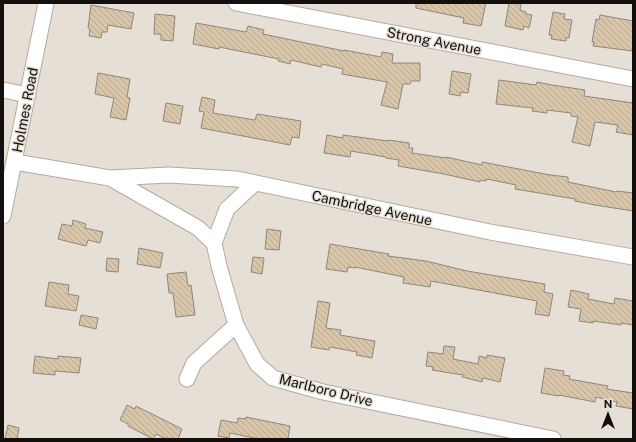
<svg xmlns="http://www.w3.org/2000/svg" width="636" height="442" viewBox="0 0 636 442" font-family="'Public Sans',sans-serif">
<style>
.building{fill:url(#building-back-hatch);stroke:#8e877e}
.lines{fill:none;stroke-linecap:round;stroke-linejoin:round}
.minor-casing{stroke:#b2aba1;stroke-width:17}
.minor{stroke:#fff;stroke-width:15}
.labels{text-anchor:middle;dominant-baseline:central;stroke-width:3;stroke-linejoin:round;paint-order:stroke}
.street-label{font-size:14px;fill:#120f0c;stroke:#e6dfd5}
</style>
<defs>
<pattern id="building-back-hatch" width="6" height="6" patternUnits="userSpaceOnUse"><rect width="6" height="6" fill="#d9c5a8"/><path d="M-1 5l2 2M0 0l6 6M5-1l2 2" fill="none" stroke="#b9a88f"/></pattern>
</defs>
<rect width="100%" height="100%" fill="#e6dfd5"/>
<path class="building" d="M416,3H486L481,26L463,23L464,18L416,8Z
M509,3L521,4L520,10L526,12V14L532,15L529,28L524,26L523,30L505,26Z
M91,5L134,13L131,29L108,25L107,32H102L101,38L89,36L90,29L88,28Z
M553,12L565,14L564,19L572,20L569,38H566V41L551,39L552,35H549Z
M155,14L175,16L173,41L161,40V34H154Z
M600,15L633,21V51L593,46L594,42H592L596,19L599,20Z
M196,23L246,32L248,26L264,30L263,34L344,51V50L381,57L382,52L393,54L392,63H420V81H411L410,84H403L398,109L381,105L387,82L342,74L343,69L322,64L321,67L291,60L290,64L278,61L279,59L219,47V49L193,44Z
M452,71L471,74L468,93L461,92L460,96L449,94Z
M98,73L130,79L127,97L130,98L126,120L110,117L114,98L95,94Z
M499,80L536,85L537,82L552,85L585,90L584,96L633,103V135L616,132L618,125L595,122L590,146L572,142L578,117L571,116V113L547,110V113L532,111L533,108L496,104Z
M202,97L215,100L213,113L255,120L257,114L301,121L299,138L292,137L290,145L201,128L204,112L199,111Z
M166,103L183,106L180,124L163,121Z
M327,135L343,138V135L388,141L389,140L409,143V148H413L412,153L446,158V157L482,165V162L550,175L568,177V182L616,192L617,191L633,193V211L595,205L575,201V199L515,189L516,185L487,179L486,181L480,180V182L444,174L398,166L399,160L386,158V157L351,151L350,157L324,153Z
M73,220L86,224L85,228L103,232L100,243L88,240L86,246L58,239L62,224L72,226Z
M267,229L281,231L279,250L265,249Z
M330,244L389,254L388,256L426,261L467,271L545,284L544,292L553,294L549,316L535,314L537,301L431,281L430,287L403,283L404,277L355,267V268L348,267L347,272L326,269Z
M139,248L163,253L160,268L137,264Z
M253,257L264,258L262,274L251,272Z
M107,258L119,259L118,272L106,271Z
M186,272L188,286L191,285L195,315L176,317L173,293H169L167,274Z
M49,282L69,285L68,294L79,296L76,311L45,306Z
M571,290L589,294L588,299L614,304L615,298L633,301V325L621,323V325L593,321V323L579,321L581,309L568,307Z
M318,301L330,303L326,328L341,330L340,335L375,341L372,358L356,355L357,352L330,347L329,350L311,347Z
M81,315L98,318L96,329L79,325Z
M444,346L455,347L453,359L478,364L479,356L487,358V355L505,358L500,382L483,378L482,382L462,377L463,375L432,370L433,367L426,366L428,352L443,354Z
M35,356L58,359V356L81,358L79,373L55,371V375L33,373Z
M545,368L564,371L563,375L570,376L569,379L608,386L607,389L633,393V409L616,406L617,402L596,397L595,402L559,395V396L541,393Z
M127,405L135,409L136,406L182,429L178,439H166L156,434L153,439L128,426V424L120,420Z
M246,417L290,426L288,439H259L230,433L229,438L218,436L221,420L237,423L238,418L246,419Z
M8,425L19,428L17,439H5Z"/>
<g class="lines">
<g class="minor-casing">
<path id="minor" d="M236,3L633,79
M3,90L28,95
M15,162L110,178L198,228L214,243L219,266L236,325L257,364L273,378L323,392L553,439
M110,178L169,175L237,179L490,232L633,257
M3,216L46,3
M214,243L227,209L255,183
M187,379L194,363L236,325"/>
</g>
<use href="#minor" class="minor"/>
</g>
<g class="labels">
<g class="street-label">
<text transform="translate(434 41) rotate(11)">Strong Avenue</text>
<text transform="translate(25 110) rotate(-79)">Holmes Road</text>
<text transform="translate(372 208) rotate(12)">Cambridge Avenue</text>
<text transform="translate(326 390) rotate(14)">Marlboro Drive</text>
</g>
</g>
<rect width="636" height="442" fill="none" stroke="#120f0c" stroke-width="8"/>
<g transform="translate(608 414)" stroke="#e6dfd5" stroke-width="3" paint-order="stroke">
<path d="M0-3L7 15L0 10L-7 15Z" fill="#120f0c"/>
<text y="-6" font-size="11" font-weight="bold" text-anchor="middle" fill="#120f0c">N</text>
</g>
</svg>
